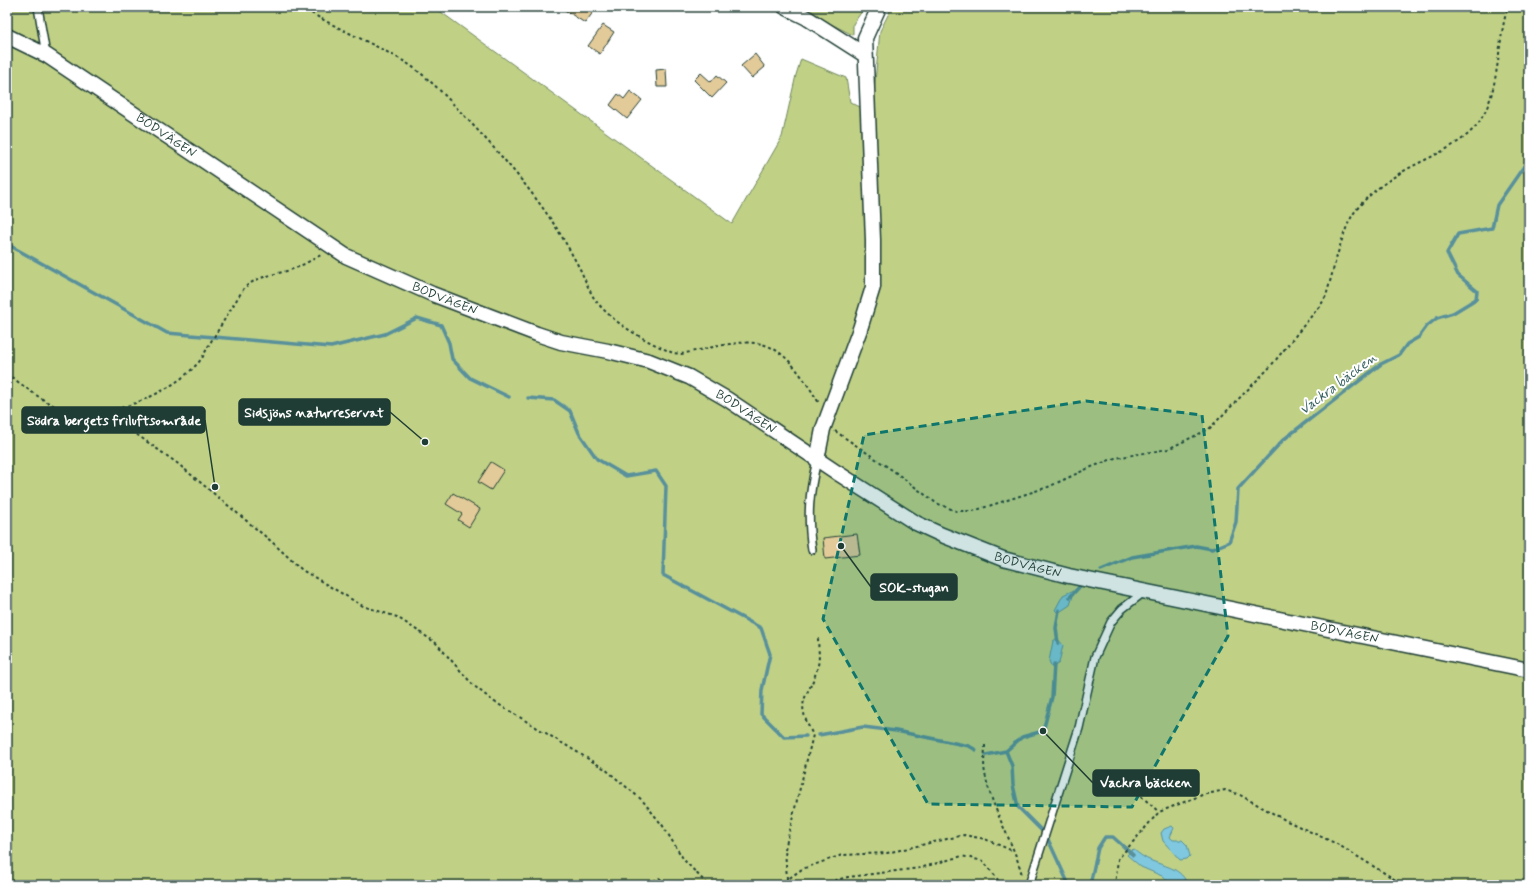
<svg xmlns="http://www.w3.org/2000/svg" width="1536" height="892" viewBox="0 0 1536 892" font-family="Mynerve,sans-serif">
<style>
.green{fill:#c0d186;stroke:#70875d}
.water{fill:#7fc8df;stroke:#59909b}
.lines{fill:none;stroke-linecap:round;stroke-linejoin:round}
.stream{stroke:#59909b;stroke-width:3.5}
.building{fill:#e3ca99;stroke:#1f3d34}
.lane-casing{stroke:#1f3d34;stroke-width:10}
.street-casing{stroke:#1f3d34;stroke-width:17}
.path{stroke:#1f3d34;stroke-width:2;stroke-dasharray:3 3;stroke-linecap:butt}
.lane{stroke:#fff;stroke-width:7}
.street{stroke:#fff;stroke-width:14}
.marked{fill:#0f766e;fill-opacity:0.2;stroke:#0f766e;stroke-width:3;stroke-dasharray:8 5;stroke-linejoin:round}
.labels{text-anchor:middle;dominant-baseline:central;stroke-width:4;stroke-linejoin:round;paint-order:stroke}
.street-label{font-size:13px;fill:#1f3d34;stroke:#fff}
.water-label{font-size:14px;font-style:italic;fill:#37605f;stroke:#fff}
.leader{fill:none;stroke:#1f3d34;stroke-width:1.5}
.callout-dot{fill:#1f3d34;stroke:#fff;stroke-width:1.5}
.callout{fill:#1f3d34;stroke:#1f3d34;stroke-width:1.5}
.callout-label{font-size:14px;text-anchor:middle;font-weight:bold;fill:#fff}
</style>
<rect width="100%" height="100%" fill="#fff"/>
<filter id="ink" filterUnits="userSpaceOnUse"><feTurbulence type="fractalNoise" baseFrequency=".025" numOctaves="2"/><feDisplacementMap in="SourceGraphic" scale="8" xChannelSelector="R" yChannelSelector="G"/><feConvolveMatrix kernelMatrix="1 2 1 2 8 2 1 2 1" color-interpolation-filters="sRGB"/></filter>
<g filter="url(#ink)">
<path class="green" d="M7,7H434L732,224L782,137L796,75L801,59L846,78L850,102L872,113L880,31L892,7H1529V885H7Z
M797,7H865L853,24V35Z"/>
<path class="water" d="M1072,591L1073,596L1070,605L1058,613L1055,610L1063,595Z
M1057,638L1063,645L1059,663L1052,668L1049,661L1053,641Z
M1172,826L1174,828L1170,837L1173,840H1182L1187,845L1190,856L1187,859L1180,860L1163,841L1161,833L1164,829Z
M1133,849C1139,854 1144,858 1152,861C1167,867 1181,868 1188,885H1172L1162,876L1141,867L1127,855Z"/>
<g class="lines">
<path class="stream" d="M7,244L167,333L331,347L385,334L417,318L441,325L449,343L452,359L470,378L509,397
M528,398L554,400L570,411L579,433L597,459L626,476L656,471L666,486L663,575L761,628L770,654L762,690L761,714L784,737L806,736
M1101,570L1132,557L1196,546L1212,549L1229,542L1236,522L1238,489L1283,440L1381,364L1399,355L1407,344L1419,337L1427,326L1437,318L1453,313L1476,299L1477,291L1458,275L1447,253L1458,234L1492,228L1497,205L1529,159
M1070,597L1081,585
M1058,643L1056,628L1059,610
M1054,664L1052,697L1043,731L1022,737L1006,751L1012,766L1013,785L1018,807L1046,835L1069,885
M819,735L863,727L896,731L969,746L976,750
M986,755L1006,751
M1090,885L1098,848L1105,837H1113L1133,855"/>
</g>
<path class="building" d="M560,7H588L594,11L585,23Z
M603,25L614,32L600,54L588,46Z
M755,54L765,67L752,78L741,66Z
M666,69L667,87H657L656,70Z
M701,73L711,82L717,75L726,83L712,98L694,80Z
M630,91L642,100L627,119L610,105L618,94L624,99Z
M491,462L504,470L491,490L478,482Z
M453,493L480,509L469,527L458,520L462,514L446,504Z
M857,534L860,555L825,559L823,538Z"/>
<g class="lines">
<g class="lane-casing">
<path id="lane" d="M38,7L46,55
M812,550C807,515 809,494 817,460
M1029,885L1079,728L1095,657L1111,622L1122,609L1144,592"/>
</g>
<g class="street-casing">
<g id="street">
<path d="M785,7L807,18L865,55"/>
<path id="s1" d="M7,36L46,55L346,256L432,294L537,334L561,342L608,351L649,361L689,377L727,399L836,472L916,523L942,535L1003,559L1069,576L1529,670"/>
<path d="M817,460L823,429L860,329L873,287V240L865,38L879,7"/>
</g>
</g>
<path class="path" d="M301,7C335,28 371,42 405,62C424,74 440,90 455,106C487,140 520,175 547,214C560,232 571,252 581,271C585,280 589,290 594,298C611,323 646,341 673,353L681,354C760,337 774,329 819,403
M7,374C26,387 47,406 69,411C109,421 178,391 202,358C206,351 209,344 214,337C224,320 234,304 244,288C258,276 273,275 290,270C300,267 311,260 321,255
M94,413L129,429L177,463L272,542L302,570L363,606L397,617L436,643L473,685L493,701L605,769L642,800L663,826L684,860L708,885
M835,431L895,472L936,503L956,511H973L1048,487L1089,468L1115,458L1168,449L1209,429L1270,367L1322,303L1326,296C1333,273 1342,228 1356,210C1371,191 1392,177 1413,166C1434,155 1460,145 1476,126C1501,96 1496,42 1508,7
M985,745C985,754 983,764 985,773C991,809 1013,840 1022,875
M1141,796L1159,812
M787,879L785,849L813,735C792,696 810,700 818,665C820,657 818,646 818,637
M649,885L652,882L659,878L669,885
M780,885L802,869L842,855L887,853L964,835L985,839L1013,851
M817,885L848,877L920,868L962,856L983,861L997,878L999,885
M1115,885L1118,859L1159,812L1202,795L1225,790L1240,795L1285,820L1337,844L1404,885"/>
<use href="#lane" class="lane"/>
<use href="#street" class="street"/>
</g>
</g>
<path class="marked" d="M1086,401L1202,415L1228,636L1132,807L928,804L823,619L864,435Z"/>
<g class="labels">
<g class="street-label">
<text stroke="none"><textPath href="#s1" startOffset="188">BODVÄGEN</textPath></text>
<text stroke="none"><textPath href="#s1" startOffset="512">BODVÄGEN</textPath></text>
<text stroke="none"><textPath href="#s1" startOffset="836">BODVÄGEN</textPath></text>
<text stroke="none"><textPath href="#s1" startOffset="1159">BODVÄGEN</textPath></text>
<text stroke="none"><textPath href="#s1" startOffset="1483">BODVÄGEN</textPath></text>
</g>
<g class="water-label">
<text transform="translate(1338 384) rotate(-37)">Vackra bäcken</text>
</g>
</g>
<path class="leader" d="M425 442L390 412M215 487L205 420M841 546L871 587M1043 731L1093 783"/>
<g class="callout-dot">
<circle cx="425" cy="442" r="4"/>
<circle cx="215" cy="487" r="4"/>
<circle cx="841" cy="546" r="4"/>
<circle cx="1043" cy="731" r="4"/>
</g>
<g class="callout">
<rect x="239" y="399" width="151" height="26" rx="4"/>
<rect x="22" y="407" width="183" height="26" rx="4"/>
<rect x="871" y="574" width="86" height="26" rx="4"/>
<rect x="1093" y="770" width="106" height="26" rx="4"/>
</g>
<g class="callout-label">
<text x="314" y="417">Sidsjöns naturreservat</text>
<text x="114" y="425">Södra bergets friluftsområde</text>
<text x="914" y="592">SOK-stugan</text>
<text x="1146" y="787">Vackra bäcken</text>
</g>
<rect width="1536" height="892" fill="none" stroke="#fff" stroke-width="24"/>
<rect x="12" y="12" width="1512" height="868" fill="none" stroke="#1f3d34" stroke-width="1.5" filter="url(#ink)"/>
</svg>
